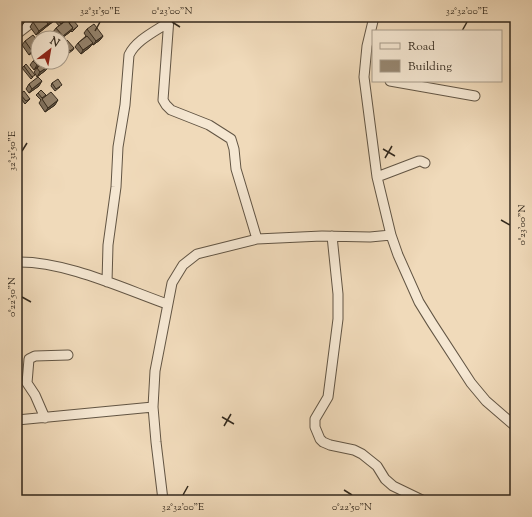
<svg xmlns="http://www.w3.org/2000/svg" width="532" height="517" viewBox="0 0 532 517" font-family="'Sorts Mill Goudy',serif">
<style>
.lines{fill:none;stroke-linecap:round;stroke-linejoin:round}
.minor-casing{stroke:#625544;stroke-width:11}
.minor{stroke:#f5e7d2;stroke-width:9}
.wall{fill:#80725f;stroke:#33291d}
.shaded-wall{fill:#685d4e;stroke:#33291d}
.building{fill:#95856f;stroke:#33291d}
.ticks{fill:none;stroke:#33291d;stroke-width:1.5}
.neatline{fill:none;stroke:#33291d;stroke-width:1.5}
.ticks-label{font-size:10px;text-anchor:middle;fill:#33291d}
</style>
<rect width="100%" height="100%" fill="#f0daba"/>
<filter id="stains"><feTurbulence type="fractalNoise" baseFrequency=".005" numOctaves="4"/><feColorMatrix values="0 0 0 0 .2 0 0 0 0 .09 0 0 0 0 .02 0 0 0 .5 -.17"/></filter>
<radialGradient id="worn" r=".72"><stop offset=".6" stop-color="#630" stop-opacity="0"/><stop offset="1" stop-color="#630" stop-opacity=".3"/></radialGradient>
<g class="lines">
<g class="minor-casing">
<path id="minor" d="M374,17L367,46L364,77L377,177L391,235L398,255L419,302L432,323L471,383L486,401L515,426
M169,18L163,100L166,105L171,110L209,125L231,139L234,149L236,169L257,239
M17,34L39,17
M390,81L475,96
M377,177L419,161H421L425,163
M332,236L338,294V319L328,397L315,419V427L320,439L323,442L330,445L354,450L362,454L377,466L385,479L393,486L422,500
M17,262C65,261 122,288 167,304
M107,282L108,245L116,187L118,147L125,105L129,55C136,40 156,31 169,22
M45,418L35,395L27,383L29,359L35,356L68,355
M17,420L153,407
M163,500L156,442L153,407L155,371L172,283L183,265L197,254L257,239L322,236L370,237L391,235"/>
</g>
<use href="#minor" class="minor"/>
</g>
<path class="wall" d="M40,17H56L54,21L36,35L30,27L33,22Z
M59,17H74L72,20L68,22L78,26L72,32L71,31L62,38H58L53,32L56,28L59,26L55,21Z
M87,29L103,36L100,40L93,45L92,44L90,47L81,54L75,47L78,43L86,36L84,33Z
M25,41H38V48L29,55L22,45Z
M64,43L74,48L73,50L69,53L62,45Z
M33,61L38,62H43L34,70L30,65Z
M24,66L33,77L31,79L22,68Z
M49,66L46,70L37,77L34,72L37,68Z
M52,83L60,87L55,91L51,86Z
M29,84L39,86L29,93L26,89Z
M38,93L46,95L55,105L45,112L39,103L41,100L36,95Z
M20,94L30,99L25,104L19,96Z"/>
<path class="shaded-wall" d="M56,17L54,21L47,26L50,22Z
M73,17H74L72,20L66,24L69,20Z
M25,21L21,27L17,29V26Z
M48,24L45,28L36,35L39,31Z
M73,28L70,32L62,38H61L63,36Z
M103,36L100,40L93,45L96,41Z
M93,43L90,47L81,54L83,50Z
M38,46V48L29,55L32,51Z
M41,62H43L34,70L37,65Z
M49,66L46,70L37,77L40,72Z
M42,81L39,86L29,93L32,89Z
M58,100L55,105L45,112L48,108Z"/>
<path class="building" d="M17,17H23L25,21L17,26Z
M40,17H43L48,24L39,31L33,22Z
M46,17H56L50,22Z
M59,17H63L65,20L61,24L57,19Z
M67,17H73L69,20Z
M67,20L73,28L63,36L56,28Z
M73,20L78,26L73,30L72,28H73L69,23Z
M94,24L103,36L96,41L87,29Z
M41,33L44,37L42,38H40L38,35Z
M33,35L38,41V46L32,51L25,41Z
M87,36L93,43L83,50L78,43Z
M67,40L74,48L70,51L64,43Z
M64,47L68,53L64,57L62,55V49Z
M38,57V62H41L37,65L33,61Z
M20,59L22,61L19,64L17,61Z
M44,62H46L49,66L40,72L37,68Z
M26,64L35,75L32,77L24,66Z
M38,77L42,81L32,89L29,84Z
M58,79L62,85L56,89L52,83Z
M41,90L46,95L42,98L38,93Z
M24,91L30,99L26,101L20,94Z
M51,92L58,100L48,108L42,99Z"/>
<path class="ticks" d="M172,22L180,27M95,31L100,22M462,31L467,22M383,149L395,156M22,151L27,143M385,158L392,146M501,220L510,225M22,297L31,302M222,417L234,424M224,426L231,414M344,490L352,495M183,495L188,486"/>
<rect width="532" height="517" fill="none" stroke="#f0daba" stroke-width="44"/>
<rect x="372" y="30" width="130" height="52" fill="#f5e7d2" stroke="#a79b8a"/>
<rect x="380" y="43" width="20" height="6" fill="#f5e7d2" stroke="#a79b8a"/>
<text x="408" y="50" font-size="12" fill="#33291d">Road</text>
<rect x="380" y="60" width="20" height="12" fill="#95856f" stroke="#a79b8a"/>
<text x="408" y="70" font-size="12" fill="#33291d">Building</text>
<g transform="translate(50 50) rotate(31)"><circle r="19" fill="#f5e7d2" stroke="#a79b8a"/>
<path d="M0-3L7 15L0 10L-7 15Z" fill="#8f2418"/>
<text y="-6" font-size="11" font-weight="bold" text-anchor="middle" fill="#33291d">N</text>
</g>
<rect x="22" y="22" width="488" height="473" class="neatline"/>
<g class="ticks-label">
<text x="100" y="14">32°31'50"E</text>
<text x="172" y="14">0°23'00"N</text>
<text x="467" y="14">32°32'00"E</text>
<text transform="translate(11 151) rotate(-90)" y="4">32°31'50"E</text>
<text transform="translate(521 225) rotate(-90)" y="4">0°23'00"N</text>
<text transform="translate(11 297) rotate(-90)" y="4">0°22'50"N</text>
<text x="183" y="510">32°32'00"E</text>
<text x="352" y="510">0°22'50"N</text>
</g>
<rect width="100%" height="100%" filter="url(#stains)"/>
<rect width="100%" height="100%" fill="url(#worn)"/>
</svg>
